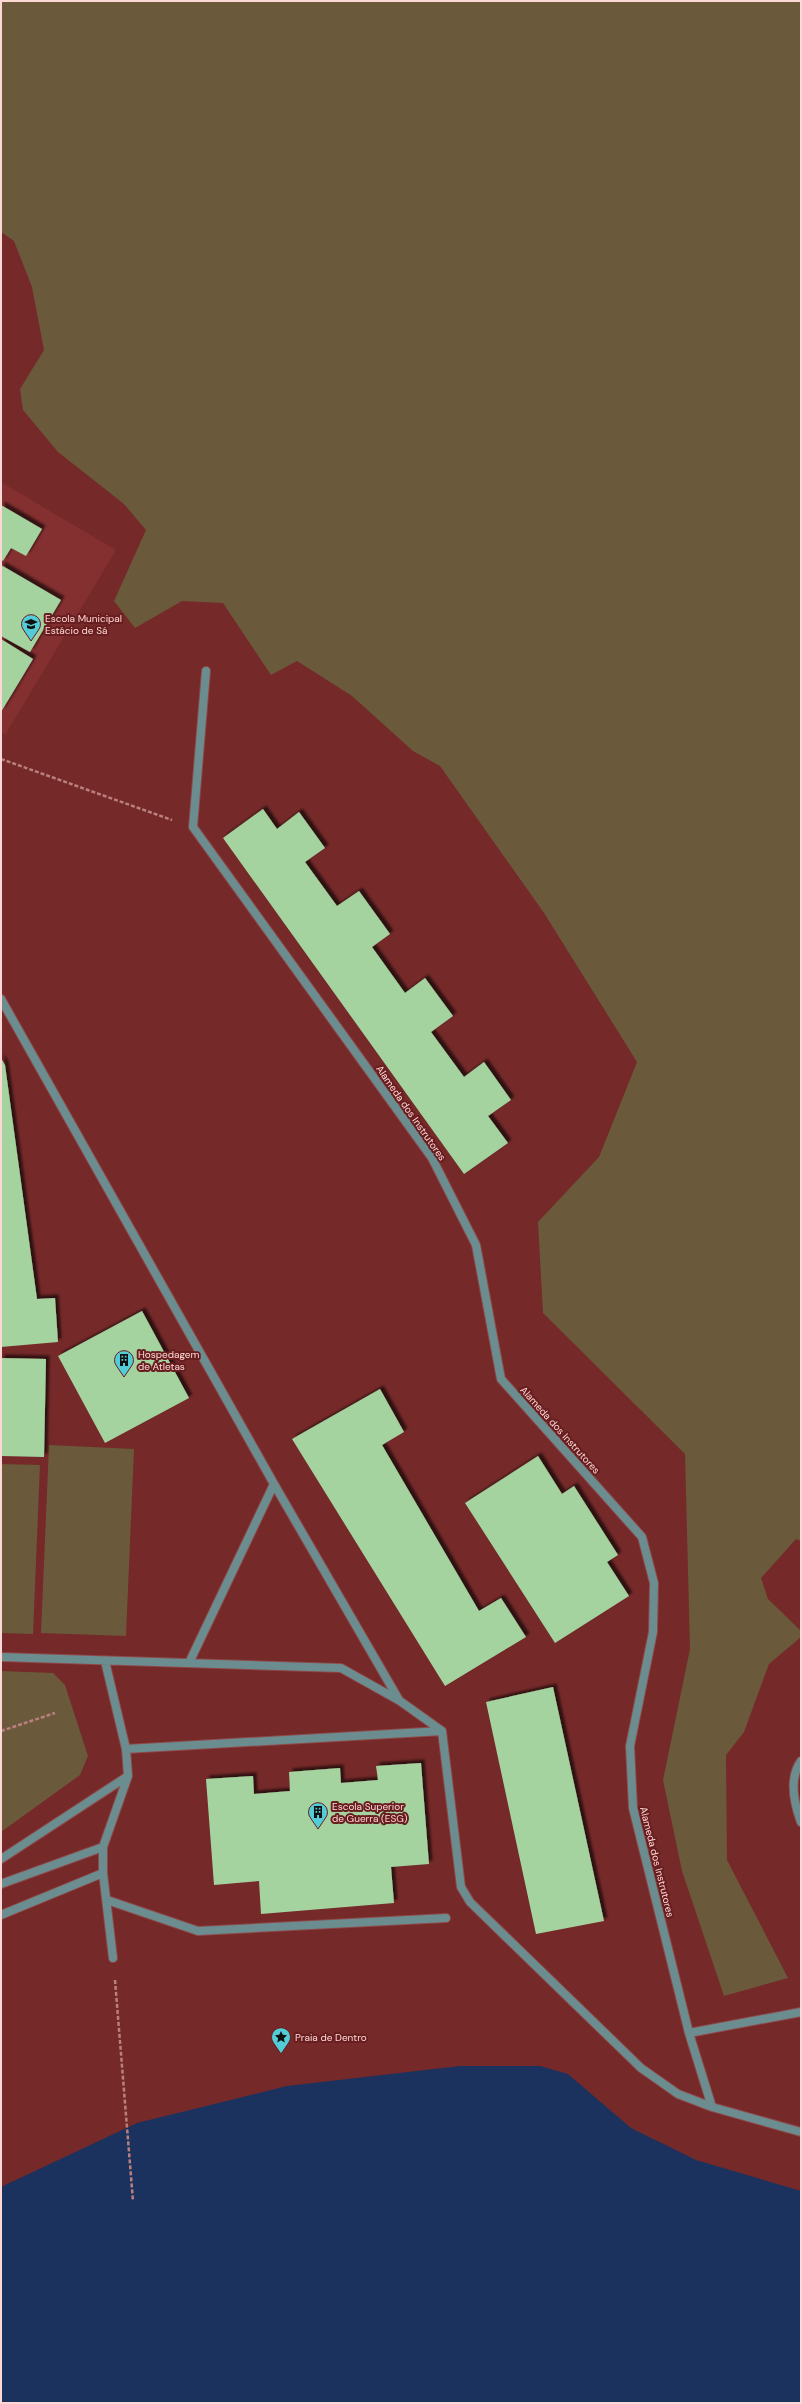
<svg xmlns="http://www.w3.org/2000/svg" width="802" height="2404" viewBox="0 0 802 2404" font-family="'DM Sans',sans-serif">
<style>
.built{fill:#842f30}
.green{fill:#6a593a}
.water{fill:#1b325f}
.building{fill:#a4d3a0;filter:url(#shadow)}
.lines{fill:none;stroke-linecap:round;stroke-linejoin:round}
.service-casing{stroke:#8e4848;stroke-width:10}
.path{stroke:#b9807f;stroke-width:2.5;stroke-dasharray:4 2;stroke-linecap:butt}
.service{stroke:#6b8d90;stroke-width:8}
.labels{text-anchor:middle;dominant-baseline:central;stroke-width:4;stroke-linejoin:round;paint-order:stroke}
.poi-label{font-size:10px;fill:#fed8d5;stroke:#681d1f;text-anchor:start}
.street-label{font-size:10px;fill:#fed8d5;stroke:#681d1f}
</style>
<defs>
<filter id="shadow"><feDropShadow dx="3.5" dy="-3.5" stdDeviation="1" flood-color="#0009"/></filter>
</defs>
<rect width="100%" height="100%" fill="#752929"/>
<path class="built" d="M1,482L116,550L5,735L1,732Z"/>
<path class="green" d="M1,1H801V1541L796,1539L761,1578L768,1599L801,1631V1637L769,1664L744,1732L726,1755L727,1860L788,1978L724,1996L682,1871L663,1780L690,1649L685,1454L543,1313L538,1222L599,1157L637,1062L544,913L440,766L413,751L352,696L297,661L271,675L223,603L182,601L135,628L114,601L146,530L124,504L58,452L23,410L20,389L44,350L32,287L14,241L1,232Z
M49,1445L134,1449L126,1636L41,1633Z
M1,1464L40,1465L33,1634L1,1633Z
M1,1671L53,1673L65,1685L88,1756L80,1775L1,1832Z"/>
<path class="water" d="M460,2066H540L568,2074L631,2128L696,2160L801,2191V2403H1V2187L137,2123L287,2086Z"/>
<path class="building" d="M1,505L42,529L26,556L11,548L3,561L1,560Z
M1,565L61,600L30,652L1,636Z
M1,639L33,659L1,712Z
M263,809L277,829L299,812L325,848L305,862L337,906L359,891L390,934L372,947L405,993L425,978L453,1016L431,1032L464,1077L484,1062L511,1100L488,1116L508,1143L464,1174L223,838Z
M1,1058L5,1065L37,1299L55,1298L58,1342L1,1347Z
M142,1311L189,1398L105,1443L58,1356Z
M1,1358L46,1359L44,1457L1,1456Z
M380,1389L404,1432L382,1445L479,1611L501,1598L526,1637L445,1686L292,1439Z
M538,1456L562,1494L574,1486L618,1555L607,1562L629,1596L555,1643L465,1503Z
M553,1687L604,1921L536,1934L486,1702Z
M421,1763L429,1864L391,1867L394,1903L261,1914L259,1881L214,1885L206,1779L253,1776L254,1794L290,1791L289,1772L340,1768L341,1783L378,1780L376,1766Z"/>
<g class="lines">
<g class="service-casing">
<path id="service" d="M206,671L193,827L432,1158L476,1245L501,1379L642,1537L654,1583L653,1632L630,1746L633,1808L689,2033L712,2107
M1,999L274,1484L399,1700
M1,1657L341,1668L400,1701L442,1731L461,1887L470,1902L641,2068L678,2094L712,2107L801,2132
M189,1663L274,1484
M126,1749L442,1731
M801,1761C789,1778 794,1803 801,1822
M1,1859L128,1776L126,1749L105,1661
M1,1884L103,1847
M107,1900L198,1931L446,1918
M1,1915L103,1873
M113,1958L103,1873V1847L128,1776
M689,2033L801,2012"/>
</g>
<path class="path" d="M1,759L172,820
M1,1731L55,1713
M115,1980L133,2201"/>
<use href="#service" class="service"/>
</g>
<defs>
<g id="school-pin" transform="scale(1)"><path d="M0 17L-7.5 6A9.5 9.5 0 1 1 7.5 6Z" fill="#52ccd6" stroke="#681d1f"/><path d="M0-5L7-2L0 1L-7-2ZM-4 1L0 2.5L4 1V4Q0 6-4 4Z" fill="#111"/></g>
<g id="building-pin" transform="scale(1)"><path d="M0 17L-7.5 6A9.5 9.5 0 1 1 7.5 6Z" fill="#52ccd6" stroke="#681d1f"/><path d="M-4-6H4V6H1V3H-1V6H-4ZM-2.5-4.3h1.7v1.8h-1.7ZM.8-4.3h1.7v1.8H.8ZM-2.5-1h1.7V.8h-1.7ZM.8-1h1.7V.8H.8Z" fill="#111"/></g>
<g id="sight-pin" transform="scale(1)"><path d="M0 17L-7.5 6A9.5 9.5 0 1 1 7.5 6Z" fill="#52ccd6" stroke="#681d1f"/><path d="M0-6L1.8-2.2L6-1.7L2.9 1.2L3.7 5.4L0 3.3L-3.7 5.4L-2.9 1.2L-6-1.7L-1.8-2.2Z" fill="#111"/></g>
</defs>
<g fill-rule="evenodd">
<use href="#school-pin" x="31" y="624"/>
<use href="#building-pin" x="124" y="1360"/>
<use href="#building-pin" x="318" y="1812"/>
<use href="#sight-pin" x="281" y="2037"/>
</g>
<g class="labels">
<g class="poi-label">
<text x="45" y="618">Escola Municipal<tspan x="45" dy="12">Estácio de Sá</tspan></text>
<text x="138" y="1354">Hospedagem<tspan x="138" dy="12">de Atletas</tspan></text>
<text x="332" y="1806">Escola Superior<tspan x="332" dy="12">de Guerra (ESG)</tspan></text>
<text x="295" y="2037">Praia de Dentro</text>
</g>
<g class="street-label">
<text transform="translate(411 1113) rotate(55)">Alameda dos Instrutores</text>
<text transform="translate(560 1430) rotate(48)">Alameda dos Instrutores</text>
<text transform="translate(657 1862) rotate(76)">Alameda dos Instrutores</text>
</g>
</g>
<rect width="802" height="2404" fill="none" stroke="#fed8d5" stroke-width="4"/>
</svg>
